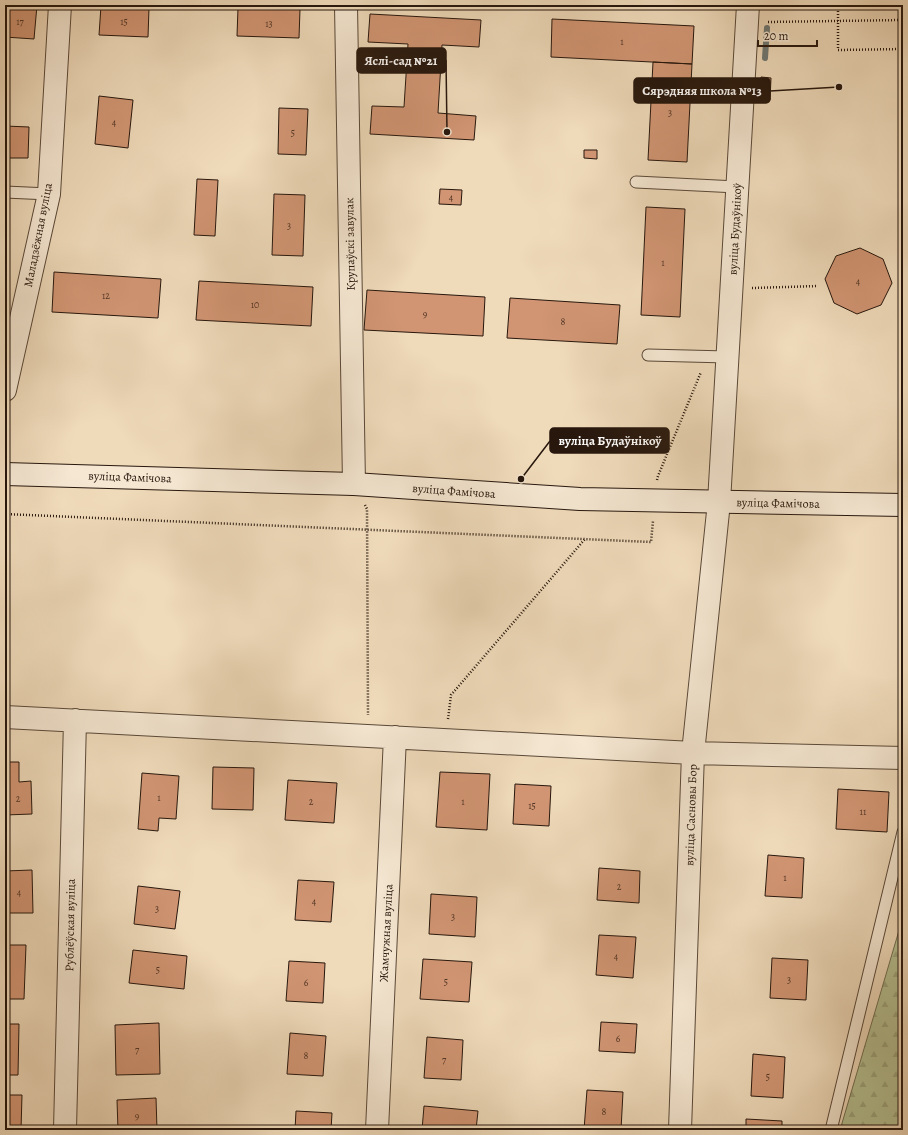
<svg xmlns="http://www.w3.org/2000/svg" width="908" height="1135" viewBox="0 0 908 1135" font-family="Alegreya,serif">
<style>
.forest{fill:url(#forest-firs);stroke:#6e6c50}
.lines{fill:none;stroke-linecap:round;stroke-linejoin:round}
.stream{stroke:#6e7874;stroke-width:6}
.building{fill:#d19573;stroke:#27170d}
.lane-casing{stroke:#594838;stroke-width:13}
.street-casing{stroke:#594838;stroke-width:24}
.secondary-casing{stroke:#27170d;stroke-width:24}
.path{stroke:#27170d;stroke-width:2.5;stroke-dasharray:1 2;stroke-linecap:butt}
.lane{stroke:#f5e7d2;stroke-width:11}
.street{stroke:#f5e7d2;stroke-width:22}
.secondary{stroke:#f5e7d2;stroke-width:22}
.labels{text-anchor:middle;dominant-baseline:central;stroke-width:3.5;stroke-linejoin:round;paint-order:stroke}
.number-label{font-size:10px;fill:#523626}
.street-label{font-size:12px;fill:#27170d;stroke:#f5e7d2}
.leader{fill:none;stroke:#27170d;stroke-width:1.5}
.callout-dot{fill:#27170d;stroke:#f5e7d2;stroke-width:1.5}
.callout{fill:#27170d;stroke:#27170d;stroke-width:1.5}
.callout-label{font-size:13px;text-anchor:middle;font-weight:bold;fill:#fff}
</style>
<defs>
<pattern id="forest-firs" width="22" height="20" patternUnits="userSpaceOnUse"><rect width="22" height="20" fill="#b5c092"/><path d="M5 1l3.5 6h-7zM16 11l3.5 6h-7z" fill="#9ca47d"/></pattern>
</defs>
<rect width="100%" height="100%" fill="#efdaba"/>
<filter id="stains"><feTurbulence type="fractalNoise" baseFrequency=".005" numOctaves="4"/><feColorMatrix values="0 0 0 0 .2 0 0 0 0 .09 0 0 0 0 .02 0 0 0 .5 -.17"/></filter>
<radialGradient id="worn" r=".72"><stop offset=".6" stop-color="#630" stop-opacity="0"/><stop offset="1" stop-color="#630" stop-opacity=".3"/></radialGradient>
<path class="forest" d="M903,917V1130H840Z"/>
<g class="lines">
<path class="stream" d="M765,58L767,28"/>
</g>
<path class="building" d="M5,5H37L34,39L5,37Z
M101,6L149,8L148,37L99,35Z
M238,8L300,9L299,38L237,36Z
M370,14L481,20L479,47L442,45L438,113L476,116L474,140L370,134L372,106L404,107L408,44L368,42Z
M552,19L694,26L692,64L551,57Z
M653,62L692,64L687,162L648,160Z
M761,77L771,78L770,100H760Z
M99,96L133,100L128,148L95,144Z
M279,108L308,109L306,155L278,154Z
M5,126L29,127L28,158H5Z
M584,150H597V159L584,158Z
M197,179L218,180L215,236L194,235Z
M440,189L462,190L461,205L439,204Z
M274,194L305,195L303,256L272,255Z
M646,207L685,209L680,317L641,315Z
M860,248L883,259L892,283L881,305L857,314L834,303L825,279L836,256Z
M54,272L161,279L158,318L52,312Z
M199,281L313,287L311,326L196,320Z
M367,290L485,297L483,336L364,330Z
M510,298L620,305L617,344L507,338Z
M5,762H19V782L31,781L32,814L5,815Z
M213,767L254,768L253,810L212,809Z
M440,772L490,774L487,830L436,827Z
M142,773L179,776L176,819L159,818L158,831L138,829Z
M288,780L337,783L334,823L285,820Z
M515,784L551,786L549,826L513,824Z
M838,789L889,792L887,832L836,829Z
M768,855L804,858L802,898L765,896Z
M599,868L640,871L639,903L597,900Z
M32,870L33,913H5V871Z
M298,880L334,882L331,922L295,920Z
M138,886L180,891L175,929L134,924Z
M431,894L477,897L475,937L429,934Z
M599,935L636,937L633,978L596,975Z
M5,945H26L24,999H5Z
M133,950L187,956L184,989L129,983Z
M772,958L808,960L806,1000L770,998Z
M423,959L472,962L469,1002L420,999Z
M289,961L325,963L323,1003L286,1001Z
M601,1022L637,1024L635,1053L599,1051Z
M159,1023L160,1074L116,1075L115,1025Z
M5,1024H19L18,1075H5Z
M290,1033L326,1036L323,1076L287,1074Z
M427,1037L463,1040L461,1080L424,1078Z
M753,1054L785,1057L783,1098L751,1096Z
M587,1090L623,1092L621,1130H584Z
M5,1095H22L21,1130H5Z
M156,1098L157,1130H118L117,1100Z
M424,1106L478,1111L476,1130H422Z
M296,1111L332,1113L331,1130H295Z
M746,1119L782,1121V1130H746Z"/>
<g class="lines">
<g class="lane-casing">
<path id="lane" d="M636,182L737,187
M5,192L49,194
M648,355L727,357
M832,1126L903,832"/>
</g>
<g class="street-casing">
<path id="street" d="M346,5L354,484
M5,390L49,194L60,5
M5,717L693,753L903,758
M65,1130L75,720
M377,1130L395,737
M680,1130L693,753L719,502L748,5"/>
</g>
<g class="secondary-casing">
<path id="secondary" d="M5,474L354,484L580,499L903,505"/>
</g>
<path class="path" d="M838,5V50L903,49
M768,22L901,20
M752,288L818,286
M657,480L658,476L701,372
M365,505L367,509L368,715
M5,514L651,542L653,521
M448,719L451,695L585,539"/>
<use href="#lane" class="lane"/>
<use href="#street" class="street"/>
<use href="#secondary" class="secondary"/>
</g>
<g class="labels">
<g class="number-label">
<text x="20" y="21">17</text>
<text x="124" y="21">15</text>
<text x="269" y="23">13</text>
<text x="622" y="41">1</text>
<text x="670" y="112">3</text>
<text x="114" y="122">4</text>
<text x="293" y="132">5</text>
<text x="451" y="197">4</text>
<text x="289" y="225">3</text>
<text x="663" y="262">1</text>
<text x="858" y="281">4</text>
<text x="106" y="295">12</text>
<text x="255" y="304">10</text>
<text x="425" y="313">9</text>
<text x="563" y="321">8</text>
<text x="159" y="797">1</text>
<text x="18" y="798">2</text>
<text x="311" y="801">2</text>
<text x="463" y="801">1</text>
<text x="532" y="805">15</text>
<text x="863" y="811">11</text>
<text x="785" y="877">1</text>
<text x="619" y="886">2</text>
<text x="19" y="892">4</text>
<text x="314" y="901">4</text>
<text x="157" y="908">3</text>
<text x="453" y="916">3</text>
<text x="616" y="956">4</text>
<text x="158" y="969">5</text>
<text x="789" y="979">3</text>
<text x="446" y="981">5</text>
<text x="306" y="982">6</text>
<text x="618" y="1038">6</text>
<text x="137" y="1049">7</text>
<text x="306" y="1055">8</text>
<text x="444" y="1059">7</text>
<text x="768" y="1076">5</text>
<text x="604" y="1111">8</text>
<text x="137" y="1115">9</text>
</g>
<g class="street-label">
<text transform="translate(735 229) rotate(-87)">вуліца Будаўнікоў</text>
<text transform="translate(38 235) rotate(-79)">Маладзёжная вуліца</text>
<text transform="translate(350 244) rotate(-91)">Крупаўскі завулак</text>
<text transform="translate(130 477) rotate(2)">вуліца Фамічова</text>
<text transform="translate(454 491) rotate(4)">вуліца Фамічова</text>
<text transform="translate(778 503) rotate(1)">вуліца Фамічова</text>
<text transform="translate(691 815) rotate(-88)">вуліца Сасновы Бор</text>
<text transform="translate(70 925) rotate(-89)">Рублёўская вуліца</text>
<text transform="translate(386 933) rotate(-87)">Жамчужная вуліца</text>
</g>
</g>
<path class="leader" d="M447 132L446 60M839 87L770 91M521 479L550 441"/>
<g class="callout-dot">
<circle cx="447" cy="132" r="4"/>
<circle cx="839" cy="87" r="4"/>
<circle cx="521" cy="479" r="4"/>
</g>
<g class="callout">
<rect x="357" y="48" width="89" height="25" rx="4"/>
<rect x="634" y="78" width="136" height="25" rx="4"/>
<rect x="550" y="428" width="119" height="25" rx="4"/>
</g>
<g class="callout-label">
<text x="401" y="65">Яслі-сад №21</text>
<text x="702" y="95">Сярэдняя школа №13</text>
<text x="610" y="445">вуліца Будаўнікоў</text>
</g>
<rect width="908" height="1135" fill="none" stroke="#efdaba" stroke-width="20"/>
<rect x="6" y="6" width="896" height="1123" fill="none" stroke="#27170d" stroke-width="2"/>
<rect x="10" y="10" width="888" height="1115" fill="none" stroke="#27170d"/>
<path d="M758 40v6h59v-6" fill="none" stroke="#27170d" stroke-width="2"/>
<text x="764" y="40" font-size="12" fill="#27170d" stroke="#f5e7d2" stroke-width="3" paint-order="stroke">20 m</text>
<rect width="100%" height="100%" filter="url(#stains)"/>
<rect width="100%" height="100%" fill="url(#worn)"/>
</svg>
